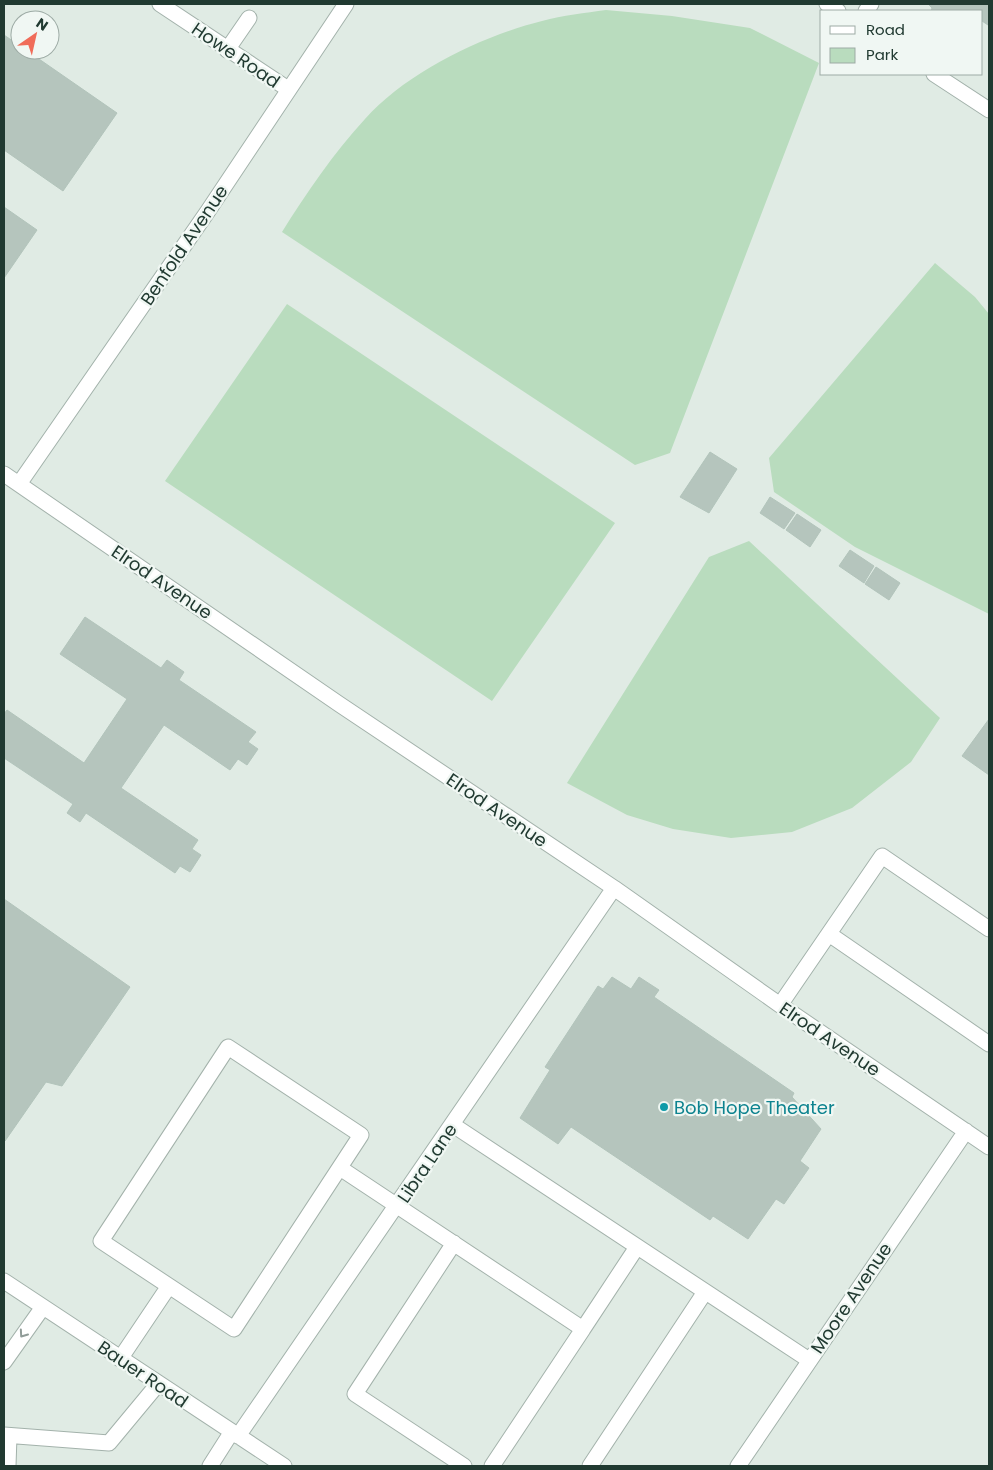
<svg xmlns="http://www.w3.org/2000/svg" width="993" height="1470" viewBox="0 0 993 1470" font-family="Poppins,sans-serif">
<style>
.green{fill:#b9dcbe}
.building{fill:#b5c5bd;stroke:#b2c4bb}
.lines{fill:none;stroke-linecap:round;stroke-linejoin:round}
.minor-casing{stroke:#a3b2ab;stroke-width:17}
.minor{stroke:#fff;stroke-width:15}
.oneway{stroke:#909c98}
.culture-dot{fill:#0f9aa8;stroke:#f0f7f3;stroke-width:2}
.labels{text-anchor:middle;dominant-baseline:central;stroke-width:4.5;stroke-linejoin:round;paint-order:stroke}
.street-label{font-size:18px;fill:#213a31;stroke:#f0f7f3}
.culture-label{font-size:18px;fill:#0d838f;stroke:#f0f7f3;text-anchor:start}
</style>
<rect width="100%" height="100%" fill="#e0ebe4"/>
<path class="green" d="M606,10L672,16L750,28L819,63L670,453L635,465L282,232C307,192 333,154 365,119C407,72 482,36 542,21C563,15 585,13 606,10Z
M935,263L975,297L989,314V614L855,547L774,492L769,458Z
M287,304L615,523L492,701L165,481Z
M749,541L940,718L911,762L852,808L792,832L731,838L673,829L627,815L567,783L709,557Z"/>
<path class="building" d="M928,4H989V23L988,25L982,21V11H931L932,8Z
M4,35L20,46V50H26L117,113L63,191L4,150Z
M4,207L37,230L4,278Z
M710,452L737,469L709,513L680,497Z
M770,497L795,513L784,529L760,513Z
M797,514L821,530L810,547L786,530Z
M850,550L874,566L864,583L839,566Z
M876,567L900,583L889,600L865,584Z
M85,617L161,668L167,660L184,672L179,680L256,732L248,742L258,749L247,765L238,759L230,770L164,725L121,788L198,840L192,849L201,855L190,872L180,866L175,873L86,813L80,822L67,813L73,804L4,758V714L7,710L84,763L127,699L60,654Z
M989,719V775L962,756Z
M4,899L130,987L62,1086L46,1082L5,1141Z
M612,977L631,989L639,977L659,990L654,997L794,1093L792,1097L821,1129L800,1161L809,1168L784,1204L776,1199L748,1239L713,1216L710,1220L571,1127L558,1144L520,1118L550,1070L545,1067L598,986L603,989Z"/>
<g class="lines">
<g class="minor-casing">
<path id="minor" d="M160,4L288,89
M827,4L838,11
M866,11L871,4
M227,50L249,18
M934,74L989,110
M4,474L339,704L614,888L780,1005L989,1147
M19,484L208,211L346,4
M829,934L989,1044
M780,1005L882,856L989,929
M228,1047L361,1135L234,1329L101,1241Z
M453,1125L809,1360
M340,1168L583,1329L492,1466
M454,1243L355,1394L464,1466
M4,1281L284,1466
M583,1329L637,1247
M120,1359L169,1286
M4,1362L43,1307
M4,1435L109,1443L158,1384
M238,1436L614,888
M8,1466L9,1436
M210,1466L231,1433
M590,1466L705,1292
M738,1466L966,1131"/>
</g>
<use href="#minor" class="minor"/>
</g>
<defs><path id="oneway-chevron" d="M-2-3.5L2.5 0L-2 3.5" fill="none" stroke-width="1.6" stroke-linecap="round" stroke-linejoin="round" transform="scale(1.25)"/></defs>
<use class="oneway" href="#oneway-chevron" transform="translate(23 1334) rotate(125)"/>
<circle class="culture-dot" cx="664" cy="1107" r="5"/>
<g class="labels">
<g class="street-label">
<text transform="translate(236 55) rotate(34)">Howe Road</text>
<text transform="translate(184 245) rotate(-56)">Benfold Avenue</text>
<text transform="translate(162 582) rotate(34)">Elrod Avenue</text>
<text transform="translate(497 810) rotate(34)">Elrod Avenue</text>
<text transform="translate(830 1039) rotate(34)">Elrod Avenue</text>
<text transform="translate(427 1163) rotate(-56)">Libra Lane</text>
<text transform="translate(851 1298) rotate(-56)">Moore Avenue</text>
<text transform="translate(143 1374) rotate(34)">Bauer Road</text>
</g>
<g class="culture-label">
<text x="674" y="1107">Bob Hope Theater</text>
</g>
</g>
<rect width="993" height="1470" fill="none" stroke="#213a31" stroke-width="10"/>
<rect x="820" y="10" width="162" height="65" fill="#f0f7f3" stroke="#9daba5"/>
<rect x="830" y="26" width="25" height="8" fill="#ffffff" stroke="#9daba5"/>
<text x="866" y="35" font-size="15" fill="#213a31">Road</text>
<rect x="830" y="48" width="25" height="15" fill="#b9dcbe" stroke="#9daba5"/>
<text x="866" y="60" font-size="15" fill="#213a31">Park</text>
<g transform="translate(35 35) rotate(34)"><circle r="24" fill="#f0f7f3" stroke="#9daba5"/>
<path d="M0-4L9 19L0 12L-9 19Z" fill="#f06c59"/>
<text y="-8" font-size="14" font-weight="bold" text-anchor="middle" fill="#213a31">N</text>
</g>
</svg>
